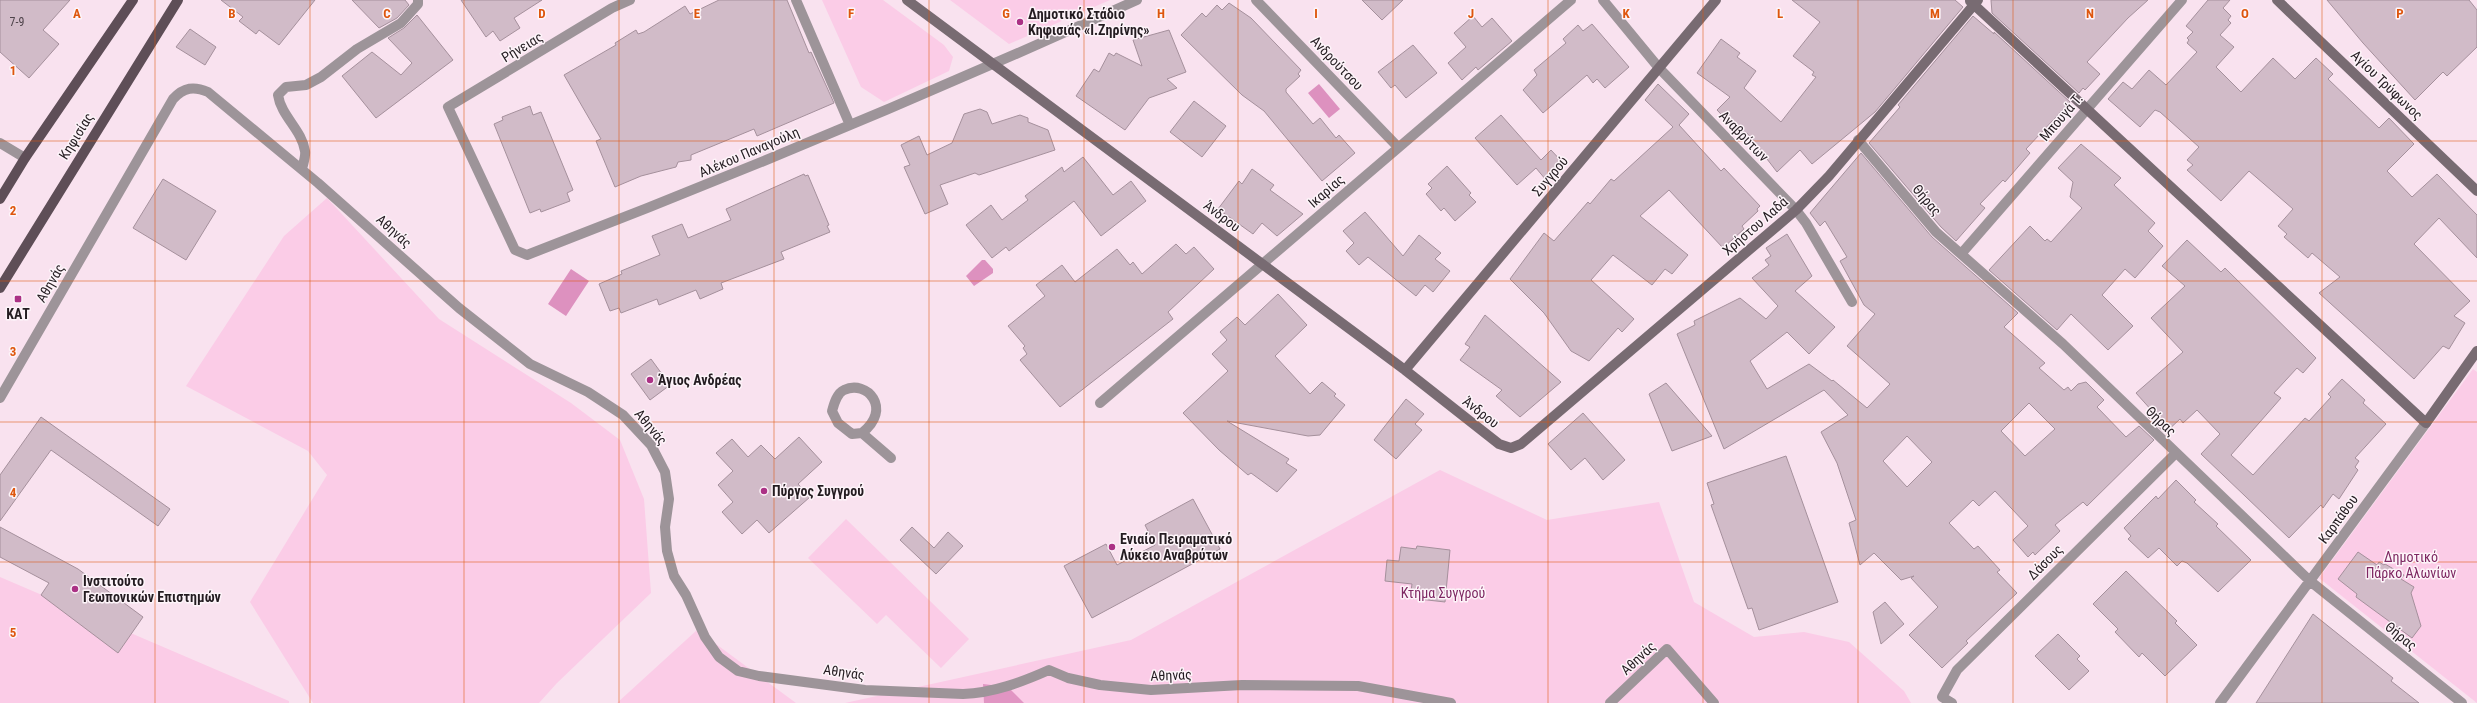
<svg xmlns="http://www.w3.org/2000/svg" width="2477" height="703" viewBox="0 0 2477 703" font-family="'Roboto Condensed',sans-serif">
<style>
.green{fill:#fbcce7}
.forest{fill:#e195c3}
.water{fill:#dd91bf}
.building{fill:#d1bbc8;stroke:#a5909c;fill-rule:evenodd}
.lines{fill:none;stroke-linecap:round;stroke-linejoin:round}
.pedestrian{stroke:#9d9499;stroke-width:10}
.minor{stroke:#9d9499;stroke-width:10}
.secondary{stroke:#786b72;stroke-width:10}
.primary{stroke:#5e4e57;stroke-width:10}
.grid{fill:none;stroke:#de560d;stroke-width:1;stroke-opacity:0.55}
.poi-dot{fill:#ab3185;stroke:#fdf4f9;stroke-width:1.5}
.labels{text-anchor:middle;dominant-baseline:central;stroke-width:3;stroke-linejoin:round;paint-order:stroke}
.number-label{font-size:12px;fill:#4f444b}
.poi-label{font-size:14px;font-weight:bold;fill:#241c21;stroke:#fdf4f9;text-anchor:start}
.street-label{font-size:14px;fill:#241c21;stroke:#fdf4f9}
.park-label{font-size:14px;fill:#7e2762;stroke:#fdf4f9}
.grid-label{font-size:13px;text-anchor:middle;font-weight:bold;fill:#de560d;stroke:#fdf4f9;stroke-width:3;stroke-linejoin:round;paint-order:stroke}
</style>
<rect width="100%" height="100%" fill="#f9e2ef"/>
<path class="green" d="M822,0H883L944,45L953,57L949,71L884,102L861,87Z
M950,0H1110L1009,44Z
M327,198L439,319L571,403L620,440L644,499L651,593L557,683L539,703H313L250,602L327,475L308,451L186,386L284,236Z
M2473,369L2477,372V703L2319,578Z
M1440,470L1547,520L1659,502L1694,602L1754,637L1804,632L1849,642L1904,691L1911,703H845L1131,640Z
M846,519L969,639L941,668L886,615L877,624L808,558Z
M0,577L289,701V703H0Z
M697,630L796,703H617Z"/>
<path class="forest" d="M983,684L1008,687L1024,703H984Z"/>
<path class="water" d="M1319,84L1340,109L1329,118L1308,93Z
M982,260H985L993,269V273L974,286L966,276Z
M571,269L589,281L566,316L548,304Z"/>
<path class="building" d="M0,0H70L43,30L59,44L29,78L0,52Z
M221,0H315L279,45L259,30L256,34L239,21L243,17Z
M352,0H405L409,5L397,18L379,28Z
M461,0H542L514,18L520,28L500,41L493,31L486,37Z
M719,0H787L809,53L811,52L834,103L757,136L754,129L691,155V160L678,162L676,167L641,176L615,187L596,141L601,139L564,75L616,45L615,43L636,30L638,34L644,32L685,6L690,14Z
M1362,0H1403L1382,20Z
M1792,0H1955L1963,7L1875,112L1812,164L1800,150L1777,172L1747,133L1742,136L1717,110L1730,97L1697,73L1721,39L1740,53L1737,57L1756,71L1744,88L1781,122L1816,77L1812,75L1814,72L1793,56L1820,22Z
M1991,0H2148L2128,18L2087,62L2100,74L2085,90L2083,88L2079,93L1992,13Z
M2208,0H2230L2223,8L2231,16L2228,20L2231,23L2220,35L2234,47L2216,67L2241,92L2273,58L2295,79L2316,58L2333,74L2328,79L2379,128L2389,118L2414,144L2387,171L2412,197L2437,174L2477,215V258L2439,218L2414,244L2470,301L2454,316L2465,323L2449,349L2443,346L2414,379L2319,293L2340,277L2312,253L2308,258L2284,237L2287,234L2278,226L2293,209L2249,171L2221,201L2187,170L2193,165L2187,160L2199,147L2160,112L2155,110L2140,127L2108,99L2123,82L2132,89L2149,70L2166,85L2197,52L2187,43L2189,40L2187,38L2193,32L2186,26Z
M2327,0H2469L2477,10V47L2447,76L2443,72L2415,100L2363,43Z
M1229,3L1251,18L1301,70L1298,74L1300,76L1286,89V92L1313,124L1320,118L1336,138L1339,135L1355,153L1322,181L1264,111L1242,95L1181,35L1202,13L1206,17L1217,5L1222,10Z
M417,15L453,60L376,118L342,76L372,52L401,75L412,63L388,38L404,28Z
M1473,16L1482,27L1492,18L1512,41L1478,70L1476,67L1462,80L1448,63L1466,47L1454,33Z
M1973,16L1994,34V32L2070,102L2026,149L2030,153L2005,182L2003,180L1980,204L1985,208L1956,241L1941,227L1869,143L1900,107L1898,105Z
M1592,24L1629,67L1605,88L1597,79L1593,83L1587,75L1543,113L1523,90L1537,75L1534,70L1566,43L1563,39L1578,25L1583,31Z
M190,29L216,47L205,65L176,47Z
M1169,30L1186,72L1167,79L1177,88L1149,98L1125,130L1076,96L1094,69L1099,72L1109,53L1114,56L1116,53L1142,66L1133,40Z
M1413,45L1437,73L1406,98L1395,85L1391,88L1378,72Z
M1658,84L1689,114L1679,125L1721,171L1724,168L1760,206L1757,209L1758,211L1742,226L1744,229L1723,248L1669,190L1640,216L1688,255L1672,274L1665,269L1652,285L1613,255L1591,280L1634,319L1622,332L1618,328L1589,361L1571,351L1544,313L1510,279L1544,233L1554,241L1588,202L1590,204L1611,179L1614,181L1673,127L1645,100Z
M1194,101L1226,126L1202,157L1170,132Z
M530,106L533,115L541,112L573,190L567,193L570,201L541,212L540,209L530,213L494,124L503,120L502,117Z
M980,109L987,112L992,124L1020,115L1028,118V122L1048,130L1055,150L979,175L975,173L940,185L948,204L925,214L904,167L910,165L901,145L919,136L927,155L952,143L964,114Z
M1501,115L1541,160L1551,150L1564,164L1546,180L1536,168L1517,185L1475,138Z
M2081,144L2121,178L2114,185L2155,223L2148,231L2163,246L2135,278L2125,269L2102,295L2133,326L2108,350L2071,314L2057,330L1989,270L2030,226L2045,241L2047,239L2051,242L2082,208L2070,197L2073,182L2058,168Z
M1861,153L1932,237L2018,313L2004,327L2045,363L2039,368L2064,390L2068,387L2071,391L2078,384L2086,382L2104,400L2097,407L2126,437L2139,426L2154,440L2087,506L2083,502L2055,525L2060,531L2035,555L2033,552L2028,557L2013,540L2028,526L1995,491L1979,506L1973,500L1949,523L1972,547L1974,549L1978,546L2000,570L1997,572L2017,593L1966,641L1968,643L1942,668L1909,635L1938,607L1911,578L1914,576L1901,580L1874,553L1860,565L1849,523L1856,520L1837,463L1821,432L1848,415L1824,390L1724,449L1677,334L1695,325L1694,321L1740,298L1766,319L1778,306L1752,278L1769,265L1765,260L1771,256L1766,248L1787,234L1812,276L1795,291L1835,327L1809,354L1787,332L1750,361L1767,389L1809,364L1832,381L1833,380L1867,408L1890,384L1847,346L1875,314L1864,305L1840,261L1847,257L1825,221L1820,226L1810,213ZM2029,403L2055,429L2025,456L2001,431ZM1907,436L1932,462L1907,487L1883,461Z
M1083,157L1113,195L1131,181L1146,201L1101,236L1074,201L1009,251L1006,247L992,258L966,225L991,205L1002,220L1028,200L1025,196L1062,167L1064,172Z
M1447,166L1471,193L1469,195L1476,202L1455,221L1444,208L1441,211L1426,194L1432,188L1428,184Z
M1252,169L1274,185L1270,190L1303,214L1277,236L1262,223L1253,234L1218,209L1239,181L1242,184Z
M804,174L805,176L808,175L829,225L827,226L830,232L781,252L784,259L721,283L723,289L700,299L696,290L659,305L657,299L621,313L619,308L610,311L599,284L622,274L621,271L660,255L652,236L682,224L688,238L731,220L726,209Z
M163,179L216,211L186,260L133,228Z
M1365,212L1403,256L1419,235L1441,253L1435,259L1450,271L1433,292L1425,285L1416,296L1368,257L1359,265L1346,251L1354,243L1343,231Z
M2187,240L2221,272L2225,268L2316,358L2303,373L2297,368L2274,393L2281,398L2231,455L2253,475L2305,418L2309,421L2331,397L2328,394L2342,379L2365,400L2363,403L2386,424L2355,458L2359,461L2355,467L2358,470L2339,499L2333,494L2323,508L2321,505L2289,538L2201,454L2220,434L2197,410L2183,423L2180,419L2165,433L2148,417L2153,412L2136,393L2183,352L2151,318L2185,286L2162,266Z
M1176,244L1186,254L1194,247L1214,269L1168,312L1173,319L1060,407L1020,360L1027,354L1023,348L1025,346L1008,326L1045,296L1036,285L1062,265L1075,282L1117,249L1130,265L1133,262L1142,274Z
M1278,294L1307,325L1275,356L1310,394L1322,382L1336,394L1334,396L1345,405L1320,435L1308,436L1227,421L1289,459L1286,463L1297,470L1277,492L1251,473L1248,475L1219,450L1183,413L1228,371L1212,354L1227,340L1220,332L1237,317L1245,325Z
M1485,315L1561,382L1520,417L1496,396L1502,390L1460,360L1470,347L1465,344Z
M651,359L670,385L650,400L631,374Z
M1666,383L1712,436L1672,451L1649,394Z
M1406,399L1424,414L1415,424L1422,430L1396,459L1374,440Z
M1583,413L1625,460L1603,480L1585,458L1571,470L1548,444Z
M41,417L170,509L158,526L51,450L0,521V475Z
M799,437L822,462L798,484L810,497L769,533L757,520L742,534L722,512L733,502L718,485L733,471L716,453L732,439L748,457L761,445L775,459Z
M1786,456L1838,602L1759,630L1752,608L1748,609L1711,505L1714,504L1707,483Z
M2176,480L2196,500L2194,502L2218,524L2216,526L2251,560L2218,592L2187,563L2182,561L2177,566L2159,548L2148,558L2128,539L2131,536L2124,528L2156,496L2158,499Z
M1193,499L1220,549L1092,618L1064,566L1106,544L1117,565L1155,545L1145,525Z
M0,527L78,569L143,617L118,653L41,595L49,583L0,557Z
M912,527L934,548L948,532L963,546L936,574L900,540Z
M1417,546L1450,550L1445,602L1410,598L1412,584L1385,581L1387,560L1399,561L1401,547L1416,549Z
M2358,552L2377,565L2379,562L2384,565L2385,564L2404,575L2401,579L2414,587L2411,593L2421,626L2412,638L2356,597L2357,594L2338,579Z
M2126,571L2177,621L2175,623L2197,645L2165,676L2142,653L2139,657L2115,632L2118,629L2093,604Z
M1885,602L1904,624L1881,644L1873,612Z
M2313,614L2393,678L2391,681L2419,703H2256Z
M2058,634L2080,656L2077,659L2089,671L2069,690L2035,656Z"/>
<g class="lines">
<path class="pedestrian" d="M862,433C893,409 867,379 844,390C837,393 834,404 832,411L838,423L852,434L862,433L891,458"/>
<path class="minor" d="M630,0L612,8L448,107L515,250L527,255C733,176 936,91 1137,0
M796,0L850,125
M1256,0L1397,146
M1603,0L1659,68L1796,210L1806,223L1852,302
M1858,140L1936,232L2063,344L2310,581L2462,703
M0,143L25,158
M302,169C303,164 306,156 305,151C302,130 281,116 278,95L286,87L306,85L321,77L357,49L401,23L418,4V0
M1961,254L2182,0
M0,398L173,99C184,87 194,86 208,92L318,183L459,308L530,364L588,392L623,415L651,445L665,472L669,499L665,527L667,551L674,576L686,595L705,637L719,657L738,671L759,676L865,690L963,694C993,693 1022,682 1049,670L1068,678L1100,685L1151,690L1242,685L1358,686L1451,703
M1100,403L1571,0
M1610,703L1667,649L1714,703
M1952,703L1942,697L1957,670L2175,454
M2220,703L2426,423"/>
<path class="secondary" d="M907,0L1405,370L1499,444L1511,448L1521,444L1796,210L1829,176L1978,0
M2277,0L2477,191
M1970,1L2426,423L2477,351
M1405,370L1716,0"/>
<path class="primary" d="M0,199L25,158L133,0
M0,288L178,0"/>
</g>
<path class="grid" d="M155,0V703M310,0V703M464,0V703M619,0V703M774,0V703M929,0V703M1084,0V703M1238,0V703M1393,0V703M1548,0V703M1703,0V703M1858,0V703M2013,0V703M2167,0V703M2322,0V703M0,141H2477M0,281H2477M0,422H2477M0,562H2477"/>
<g class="poi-dot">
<circle cx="1020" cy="22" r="4"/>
<rect x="14" y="295" width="8" height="8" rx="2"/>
<circle cx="650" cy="380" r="4"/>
<circle cx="764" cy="491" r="4"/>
<circle cx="1112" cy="547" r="4"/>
<circle cx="75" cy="589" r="4"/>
</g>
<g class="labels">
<g class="number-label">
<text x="17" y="22">7-9</text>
</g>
<g class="poi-label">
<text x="1028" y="14">Δημοτικό Στάδιο<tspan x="1028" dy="16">Κηφισιάς «Ι.Ζηρίνης»</tspan></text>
<text x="18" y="314" text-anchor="middle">ΚΑΤ</text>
<text x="658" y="380">Άγιος Ανδρέας</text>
<text x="772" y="491">Πύργος Συγγρού</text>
<text x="1120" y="539">Ενιαίο Πειραματικό<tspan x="1120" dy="16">Λύκειο Αναβρύτων</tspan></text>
<text x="83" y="581">Ινστιτούτο<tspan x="83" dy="16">Γεωπονικών Επιστημών</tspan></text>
</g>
<g class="street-label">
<text transform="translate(522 47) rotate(-31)">Ρήνειας</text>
<text transform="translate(1337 63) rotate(46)">Ανδρούτσου</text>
<text transform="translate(2387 85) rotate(44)">Αγίου Τρύφωνος</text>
<text transform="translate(2061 117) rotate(-49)">Μπουγά Τ.</text>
<text transform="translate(76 136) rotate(-58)">Κηφισίας</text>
<text transform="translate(1744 136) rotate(46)">Αναβρύτων</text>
<text transform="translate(749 152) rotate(-23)">Αλέκου Παναγούλη</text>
<text transform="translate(1550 176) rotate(-50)">Συγγρού</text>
<text transform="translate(1326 191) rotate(-41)">Ικαρίας</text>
<text transform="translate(1927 200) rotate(50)">Θήρας</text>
<text transform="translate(1222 216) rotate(37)">Άνδρου</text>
<text transform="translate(1755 226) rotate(-41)">Χρήστου Λαδά</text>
<text transform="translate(394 231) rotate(42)">Αθηνάς</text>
<text transform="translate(50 283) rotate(-60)">Αθηνάς</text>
<text transform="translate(1481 412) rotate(38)">Άνδρου</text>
<text transform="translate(2161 421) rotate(44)">Θήρας</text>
<text transform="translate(651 427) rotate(50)">Αθηνάς</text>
<text transform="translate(2338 519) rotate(-54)">Καρπάθου</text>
<text transform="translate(2045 562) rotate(-45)">Δάσους</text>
<text transform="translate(2401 636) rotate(39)">Θήρας</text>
<text transform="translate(1638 658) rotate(-43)">Αθηνάς</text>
<text transform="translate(844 672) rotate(8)">Αθηνάς</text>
<text transform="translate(1171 675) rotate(-2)">Αθηνάς</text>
</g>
<g class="park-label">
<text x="2411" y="557">Δημοτικό<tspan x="2411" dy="16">Πάρκο Αλωνίων</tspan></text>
<text x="1443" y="593">Κτήμα Συγγρού</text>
</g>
</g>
<g class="grid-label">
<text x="77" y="18">A</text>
<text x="232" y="18">B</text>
<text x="387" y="18">C</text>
<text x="542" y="18">D</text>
<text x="697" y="18">E</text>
<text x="851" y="18">F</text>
<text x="1006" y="18">G</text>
<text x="1161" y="18">H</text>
<text x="1316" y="18">I</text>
<text x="1471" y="18">J</text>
<text x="1626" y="18">K</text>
<text x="1780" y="18">L</text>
<text x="1935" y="18">M</text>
<text x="2090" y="18">N</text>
<text x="2245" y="18">O</text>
<text x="2400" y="18">P</text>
<text x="13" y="75">1</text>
<text x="13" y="215">2</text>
<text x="13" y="356">3</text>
<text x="13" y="497">4</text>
<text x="13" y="637">5</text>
</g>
</svg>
